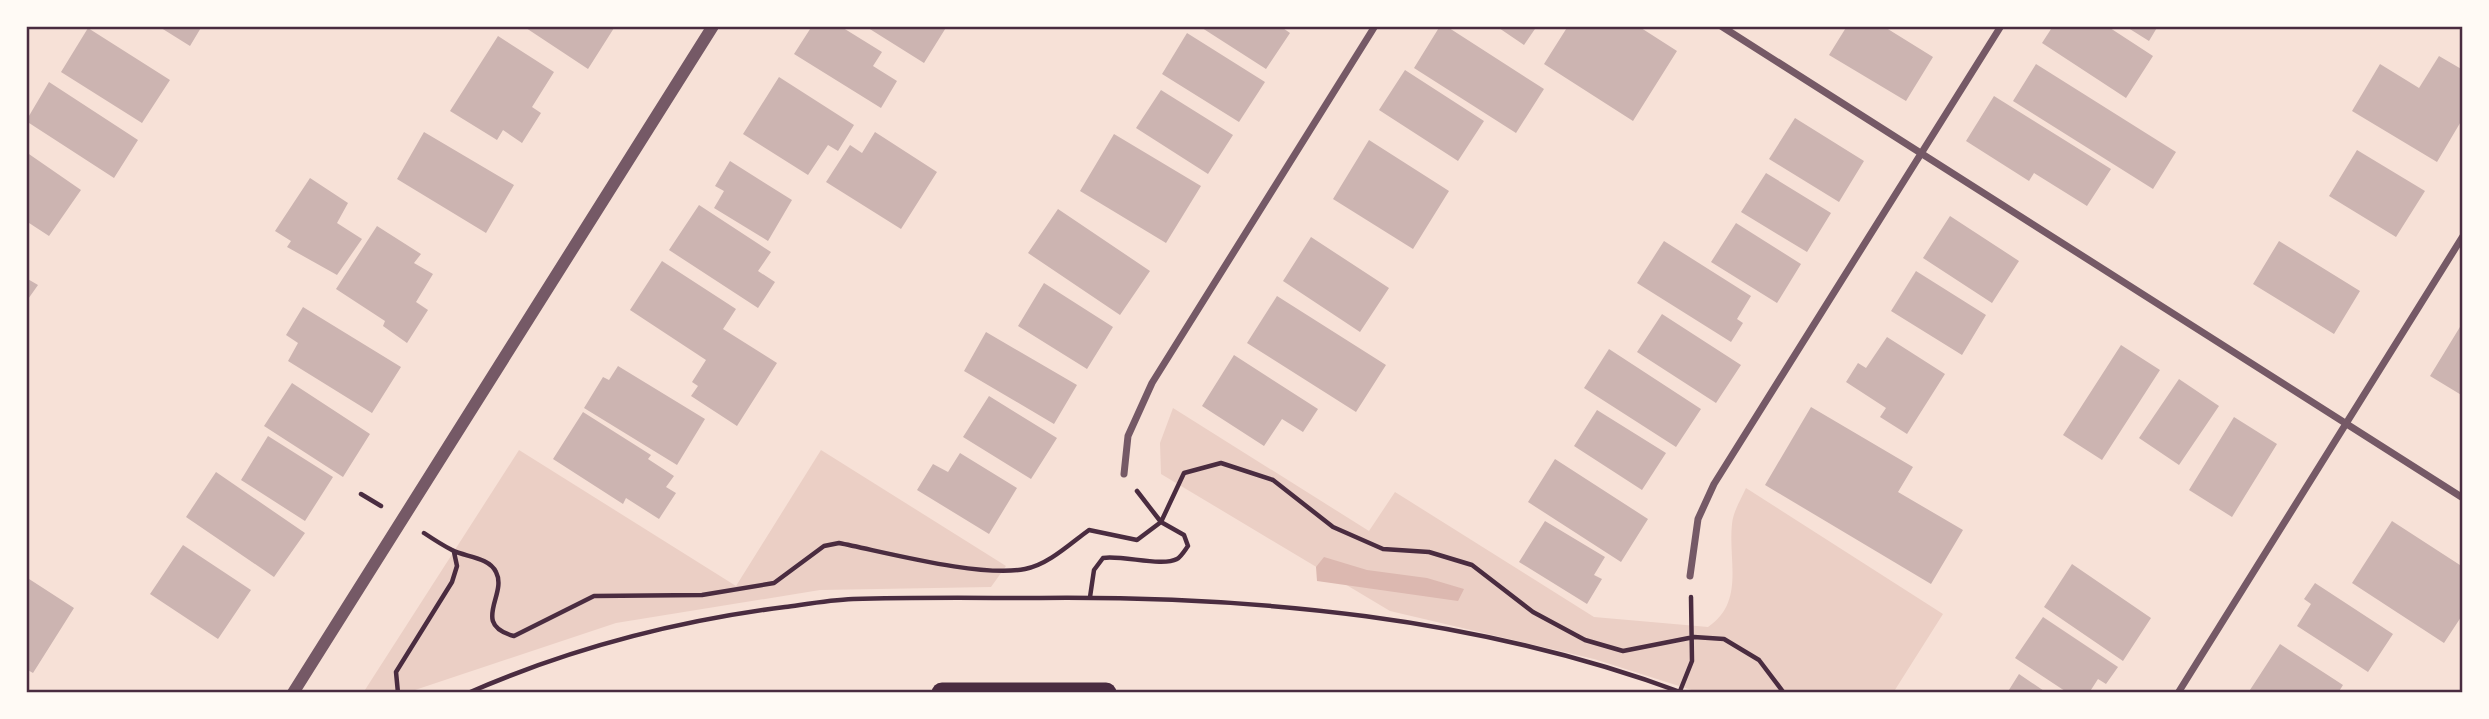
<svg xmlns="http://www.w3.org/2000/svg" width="2489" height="719" viewBox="0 0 2489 719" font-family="Quicksand,sans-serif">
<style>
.green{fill:#ebcfc5}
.water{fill:#dcb8b0}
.building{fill:#ccb4b1}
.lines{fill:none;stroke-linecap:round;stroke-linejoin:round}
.path{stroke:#4a2c40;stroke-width:4.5}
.minor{stroke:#755966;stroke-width:7}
.tertiary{stroke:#755966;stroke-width:12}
.motorway{stroke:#4a2c40;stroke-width:21}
.neatline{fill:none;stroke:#4a2c40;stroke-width:2.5}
</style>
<rect width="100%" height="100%" fill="#f7e1d7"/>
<path class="green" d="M1173,408L1369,531L1395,492L1594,617L1708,627C1745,602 1728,561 1732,524C1733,512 1741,499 1746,488L1943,614L1893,693H1701L1594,659L1390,611L1161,474L1160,443Z
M519,450L736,586L821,450L1006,566L991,587L820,590L616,623L406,693H363Z"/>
<path class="water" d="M1324,557L1367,570L1427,578L1464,589L1458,601L1317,581L1316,567Z"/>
<path class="building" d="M158,26H202L190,46Z
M523,26H611L614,28L588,69Z
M812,26H840L882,52L873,66L897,81L881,108L794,54Z
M865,26H947L924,63Z
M1199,26H1280L1290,33L1266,69Z
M1440,26H1446L1544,89L1516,133L1414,68Z
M1496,26H1537L1524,45Z
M1568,26H1638L1677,51L1633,121L1544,64Z
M1847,26H1883L1933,57L1906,101L1829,55Z
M2053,26H2107L2153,56L2126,98L2042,43Z
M2125,26H2158L2149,41Z
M88,28L170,80L142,123L61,72Z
M1187,33L1265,82L1239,122L1162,74Z
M498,36L554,72L532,107L541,113L522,143L503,130L497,140L450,111Z
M2439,56L2463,70V118L2437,162L2352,111L2380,64L2419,88Z
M2036,64L2176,152L2153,189L2013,101Z
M1405,70L1484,121L1458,161L1379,110Z
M779,77L854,125L838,151L828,145L808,175L743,134Z
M49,82L138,140L114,178L26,121Z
M1161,90L1233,135L1208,174L1136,128Z
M1994,96L2111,169L2087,206L2034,173L2029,181L1966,141Z
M1795,118L1864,161L1839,202L1769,159Z
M424,132L514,185L486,233L397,179Z
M875,132L937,172L901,229L826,182L850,145L862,153Z
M1114,134L1201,186L1166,243L1080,191Z
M1369,140L1449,191L1413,249L1333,199Z
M2357,150L2425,191L2396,237L2329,196Z
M26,152L81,190L49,236L26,221Z
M730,161L792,200L768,241L714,208L724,191L715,186Z
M1766,173L1831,213L1807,252L1741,212Z
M310,178L348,203L337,223L362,239L337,275L287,247L291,241L275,231Z
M699,205L771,252L758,271L775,282L758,308L669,250Z
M1058,209L1150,271L1120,315L1028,253Z
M1950,216L2019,261L1992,303L1923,258Z
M1736,223L1801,264L1777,303L1711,262Z
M377,226L421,254L414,263L433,274L416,302L428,310L407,343L383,326L385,321L336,289Z
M1311,237L1389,288L1360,332L1283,281Z
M1664,241L1751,296L1737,319L1743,323L1731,342L1637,283Z
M2279,241L2360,291L2334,334L2253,284Z
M662,261L736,309L723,329L777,363L737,426L691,396L698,386L692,382L706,360L630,310Z
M1916,271L1986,315L1962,355L1891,311Z
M26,278L38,285L26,302Z
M1044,283L1113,327L1087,369L1018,326Z
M1277,296L1386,365L1356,412L1247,343Z
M303,307L401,367L372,413L288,361L298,343L286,335Z
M1662,314L1741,365L1716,403L1637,352Z
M2463,322V396L2430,376Z
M986,332L1077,385L1054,424L964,371Z
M1887,337L1945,374L1907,434L1880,417L1886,408L1846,382L1858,363L1866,368Z
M2121,345L2160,370L2102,460L2063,435Z
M1609,349L1701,409L1676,447L1584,388Z
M1234,355L1318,409L1303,432L1282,419L1264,446L1202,406Z
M618,366L705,419L677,465L584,408L603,377L609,380Z
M2179,379L2219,406L2179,465L2139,438Z
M292,383L370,434L343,477L264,426Z
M989,396L1057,438L1031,479L963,437Z
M1811,407L1913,467L1898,492L1963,530L1931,584L1765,485Z
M1597,410L1666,453L1642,490L1574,446Z
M583,412L651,455L648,459L674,476L666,487L676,493L659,519L626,498L623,504L553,459Z
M2234,417L2277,444L2232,517L2189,490Z
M268,436L333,477L305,521L241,480Z
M960,453L1017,488L989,534L917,490L933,464L948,472Z
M1555,459L1648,519L1621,562L1528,502Z
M216,472L305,533L274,577L186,517Z
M1545,521L1605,557L1594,575L1602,579L1587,604L1519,562Z
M2392,521L2463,567V614L2444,643L2352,583Z
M183,545L251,590L218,639L150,594Z
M2072,564L2151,618L2123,661L2044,607Z
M26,577L74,608L33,673L26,669Z
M2315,583L2393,634L2368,672L2297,626L2311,604L2304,599Z
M2043,617L2118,667L2106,684L2098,679L2089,693H2068L2015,658Z
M2280,644L2343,685L2338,693H2248Z
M2019,674L2047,693H2007Z"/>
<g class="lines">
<path class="path" d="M361,494L381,506
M424,533C433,539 442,545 452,550C465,557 489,557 496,572C508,595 470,624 514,636L594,596L702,595L774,583L824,546L839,543C885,552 981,578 1025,569C1048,565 1071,543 1089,530L1137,540L1161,522L1184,473L1221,463L1273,480L1333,527L1383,549L1429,552L1472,565L1533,612L1585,640L1623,651L1694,637L1724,639L1759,660L1784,693
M1090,597L1094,570L1103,558C1123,555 1162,567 1177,559C1181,557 1185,550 1188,546L1184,535L1161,522L1137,491
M1680,691L1692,661L1691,597
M398,693L396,672L452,582L457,566L454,552
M468,693C569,649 675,621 785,607C807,604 830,600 853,599C915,597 978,598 1040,598C1256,596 1479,617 1683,693"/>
<path class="minor" d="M1721,26L2463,498
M1124,474L1128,436L1152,383L1375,26
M1690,576L1698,519L1714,484L2001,26
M2178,693L2463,236"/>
<path class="tertiary" d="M293,693L713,26"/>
<path class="motorway" d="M942,693H1106"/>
</g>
<rect width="2489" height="719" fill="none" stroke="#fffaf5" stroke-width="56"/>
<rect x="28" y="28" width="2433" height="663" class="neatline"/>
</svg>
